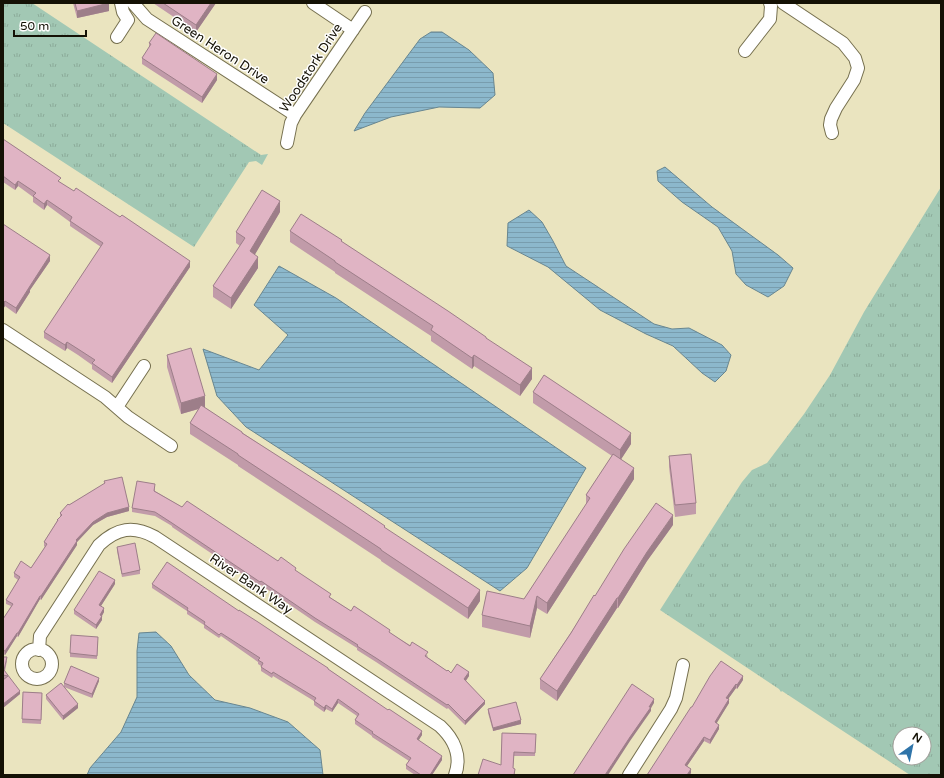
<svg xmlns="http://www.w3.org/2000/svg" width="944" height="778" viewBox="0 0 944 778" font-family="'Varela Round',sans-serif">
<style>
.grass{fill:url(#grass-tufts);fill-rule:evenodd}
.water{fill:url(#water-rules);stroke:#688690}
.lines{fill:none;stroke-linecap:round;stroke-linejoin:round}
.minor-casing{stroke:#76704f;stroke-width:14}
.minor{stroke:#fff;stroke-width:12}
.wall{fill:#c19ba9}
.shaded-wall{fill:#9d7e89}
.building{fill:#e0b4c4;stroke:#9d7e89}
.labels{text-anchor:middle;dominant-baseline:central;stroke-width:3;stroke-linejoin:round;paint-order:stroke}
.street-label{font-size:13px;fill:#141105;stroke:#fff}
</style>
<defs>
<pattern id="grass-tufts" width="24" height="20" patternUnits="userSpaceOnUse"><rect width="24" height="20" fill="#a2c8b4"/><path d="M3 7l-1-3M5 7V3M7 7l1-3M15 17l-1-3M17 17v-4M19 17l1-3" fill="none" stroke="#8bab99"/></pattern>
<pattern id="water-rules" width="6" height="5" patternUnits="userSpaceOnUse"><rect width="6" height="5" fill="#8cb8cc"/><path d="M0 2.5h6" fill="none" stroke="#789dae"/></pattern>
</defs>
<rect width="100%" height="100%" fill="#eae4bf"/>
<path class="grass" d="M3,3H32L261,155L268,154L262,165L256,161L249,162L194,247L3,123Z
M941,187V775H910L782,691L781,692L779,689L660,610L742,482L752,470L767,463L804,414L830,375L864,312ZM900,734H924V758H900Z"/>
<path class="water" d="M431,32H442L469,50L493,73L495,95L480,108L439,107L391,117L354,131L365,113L420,39Z
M665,167L712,207L778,255L793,268L784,286L768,297L746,285L736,274L732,251L718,227L682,202L658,181L657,171Z
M529,210L542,222L553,241L566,266L654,324L672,329L689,328L722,345L731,355L726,371L715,382L702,373L673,346L646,334L600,310L548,267L507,246L508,223Z
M279,266L336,298L586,468L527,568L500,591L246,427L217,396L203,349L259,370L288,335L254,305Z
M156,632L171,646L189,675L215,700L250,708L288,722L320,750L323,775H87L90,768L121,732L137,697V651L139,633Z"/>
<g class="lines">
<g class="minor-casing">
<path id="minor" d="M133,3L147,19L295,115
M313,3L353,30
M783,3L843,43L855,58L858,68L854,80L836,108L831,119L830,125L832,133
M117,37L128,20L123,12L121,3
M745,51L770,19L771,6L770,3
M287,143L291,123L295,115L365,12
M3,330L105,397L128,417L171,446
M117,407L144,366
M22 664a15 15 0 1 1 30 0a15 15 0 1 1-30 0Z
M39,650L40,636L99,545C117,528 133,525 155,537L440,726C454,739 462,756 455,775
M629,775L671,709L676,698L683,665"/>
</g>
<use href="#minor" class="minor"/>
</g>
<path class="wall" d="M73,3H109V11L77,18Z
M153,3H216L196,32Z
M149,43L217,80L202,103L142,64V58L149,48Z
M3,139L61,183L190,267L112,383L92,369V365L78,355L67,348L65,351L44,338V332L101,247L70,226V222L47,205L44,210L33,202V197L18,186L15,190L3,182Z
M280,212L254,255L258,268L231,309L213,297V286L240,246L236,243V232Z
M3,224L50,261L30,290V292L16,314L5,306L3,309Z
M290,231L342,242L486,338L532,379L520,396L474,366L472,369L431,341V336L335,273V272L290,242Z
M167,355L205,407H204L385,528L480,601L468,619L381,561V560L238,466V465L190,434V423L199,409L181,414L167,367Z
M533,392L631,444L621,459L634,479L547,614L537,608L530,638L482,627V615L524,599L586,505V495L612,456L533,403Z
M669,456L696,503V514L675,517L669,467Z
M104,481L129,511L107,517L93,525L77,542V545L41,600L40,599L18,637L17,636L5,655L3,654V619L11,606L6,604V600L18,580L14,577V573L31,568L45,547L44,546V542L57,521V520L60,517V513L69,505L104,484Z
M155,488V491L182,507L296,571L331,598L351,611L390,633L428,656L427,657L447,671L451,673L469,676L466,681L485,704L465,725L448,708L447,709L376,662L357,650V648L315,622L261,585L260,586L172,527V526L155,516L132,512V508Z
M673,525L647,561L618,608H617L557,701L540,689V679L595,596Z
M117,547L140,570V574L122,577L117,551Z
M115,584L101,606L104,612L102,616V620L96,629L74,614V610Z
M152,584L239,611L328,669L422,735L418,740L442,760L432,775H415L406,769V765L409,761L372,737V736L355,724V720L357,716L338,703L332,712L326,709L324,712L314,705V701L273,676L272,678L261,671V666L258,664V662L221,636L219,638L204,628V625L187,614V611L152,588Z
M98,641L97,659L70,657V653Z
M3,657L7,661L5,671L20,694L3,708V680L4,679H3Z
M743,680L737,689L736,688L728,699L729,703L716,723L719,729L710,744L704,741L687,766L691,773L647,775L692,707Z
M99,681L92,698L64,687V683Z
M23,692L42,693L41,724L22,723Z
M46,695L78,708L63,720L46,699Z
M488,709L521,724L493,731L488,713Z
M502,733L536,734L535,756H514L513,768L515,773V775H478L501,765Z"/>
<path class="shaded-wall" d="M109,3V11L77,18V11Z
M211,3H216L196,32V25Z
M217,74V80L202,103V97Z
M18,181V186L15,190V185Z
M47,200V205L44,210V204Z
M280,201V212L250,263V251Z
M50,255V261L30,290V292L16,314V308L30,286Z
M258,257V268L231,309V298Z
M190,261V267L112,383V377Z
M5,301V306L3,309V303Z
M67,342V348L65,351V345Z
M474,355V366L472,369V358Z
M532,368V379L520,396V385Z
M205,396V407L181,414V403Z
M631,433V444L620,461V450Z
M634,468V479L547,614V603Z
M129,507V511L107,517L93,525L77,542V545L41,600V596L76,540L93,522L107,513Z
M673,515V525L647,561L618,608V598L647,552Z
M115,580V584L99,609V605Z
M480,590V601L468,619V608Z
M40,596V599L18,637V633Z
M537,596V608L530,638V626Z
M617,598V608L557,701V691Z
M104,608V612L100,619V615Z
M102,616V620L96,629V625Z
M17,633V636L5,655V651Z
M469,672V676L464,683V679Z
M743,676V680L737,689V685Z
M99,678V681L92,698V694Z
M736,684V688L726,702V698Z
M20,691V694L3,708V704Z
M338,699V703L332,712V709Z
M654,699V703L651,708V711L630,741L608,775H605Z
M729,699V703L715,726V722Z
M485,701V704L465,725V721Z
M78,704V708L63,720V716Z
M326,705V709L324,712V708Z
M521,720V724L493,731V728Z
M719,725V729L710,744V740Z
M422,731V735L417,743V739Z
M704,737V741L685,769V765Z
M442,756V760L432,775H430Z
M691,769V773L690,775H687Z"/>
<path class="building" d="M75,3H109L77,11Z
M163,3H211L196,25Z
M156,33L217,74L202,97L142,58L151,44L149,43Z
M3,139L61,178L58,181L74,191L76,188L120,217L122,215L190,261L112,377L92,363L95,360L78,349L67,342L65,345L44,332L103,243L70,221L72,217L47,200L44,204L33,196L36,193L18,181L15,185L3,176Z
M262,190L280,201L250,251L258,257L231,298L213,286L245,238L236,232Z
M301,214L342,240L341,241L448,311L486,337V338L532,368L520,385L474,355L472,358L431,330L433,326L335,262V261L290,231Z
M3,224L50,255L30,286L16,308L5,301L3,303Z
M191,348L205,396L181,403L167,355Z
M544,375L631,433L620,450L533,392Z
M201,405L242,432V433L339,495L385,526L384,527L480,590L468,608L381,550V549L238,455V454L190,423Z
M613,454L634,468L547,603L537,596L530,626L482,615L487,591L524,599L590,498L586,495Z
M691,454L696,503L675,505L669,456Z
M122,477L129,507L107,513L93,522L76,540L77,541L41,596H40L18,633H17L5,651L3,650V619L13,604L6,600L20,577L14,573L21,561L31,568L47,544L44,542L58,520H57L62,515L60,513L68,504L69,505L105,483L104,481Z
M137,481L155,484L154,491L182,507L187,501L278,561L281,557L296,568L295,570L331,594L329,597L351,611L354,606L390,630L389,632L410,646L412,642L428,652L425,656L447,671L448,670L451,673L457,664L469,672L464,679L485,701L465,721L448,704L447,705L376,658L357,646L358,645L315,618L261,581L260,582L172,523L155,512L132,508Z
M656,503L673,515L647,552L618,598H617L557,691L540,679L571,633L594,595L595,596L624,549Z
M135,543L140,570L122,574L117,547Z
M167,562L239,611V610L258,622L294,646L328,668V669L388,710L389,709L422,731L417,739L442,756L430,775H421L406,765L411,758L372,733L373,732L355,720L359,714L338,699L332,709L326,705L324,708L314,701L316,698L273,672L272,674L261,667L263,663L258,660L260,658L221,633L219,635L204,624L205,622L187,610L188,608L152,584Z
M99,571L115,580L99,605L104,608L100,615L102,616L96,625L74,610Z
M71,635L98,637L97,656L70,653Z
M3,657H7L4,670L20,691L3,704V680L8,676L3,675Z
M721,661L743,676L737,685L736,684L726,698L729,699L715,722L719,725L710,740L704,737L685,765L691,769L687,775H647L691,707H692L710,676Z
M71,666L99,678L92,694L64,683Z
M61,683L78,704L63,716L46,695Z
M632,684L654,699L649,707H651L630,737L605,775H573Z
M23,692L42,693L41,720L22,719Z
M516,702L521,720L493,728L488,709Z
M502,733L536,734L535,753L514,752L513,768L515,769L514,775H478L483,759L501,765Z"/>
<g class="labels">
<g class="street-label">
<text transform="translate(220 50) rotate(33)">Green Heron Drive</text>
<text transform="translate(311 68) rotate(-57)">Woodstork Drive</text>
<text transform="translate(251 584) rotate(34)">River Bank Way</text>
</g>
</g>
<rect width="944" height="778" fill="none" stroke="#141105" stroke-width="8"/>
<g transform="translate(912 746) rotate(33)"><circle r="19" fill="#ffffff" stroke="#a1a09b"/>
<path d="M0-3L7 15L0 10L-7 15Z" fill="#2f74a9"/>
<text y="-6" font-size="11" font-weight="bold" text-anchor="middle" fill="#141105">N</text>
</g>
<path d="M14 30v6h72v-6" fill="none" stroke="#141105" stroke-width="2"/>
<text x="20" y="30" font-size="12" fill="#141105" stroke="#ffffff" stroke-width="3" paint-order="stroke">50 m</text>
</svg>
